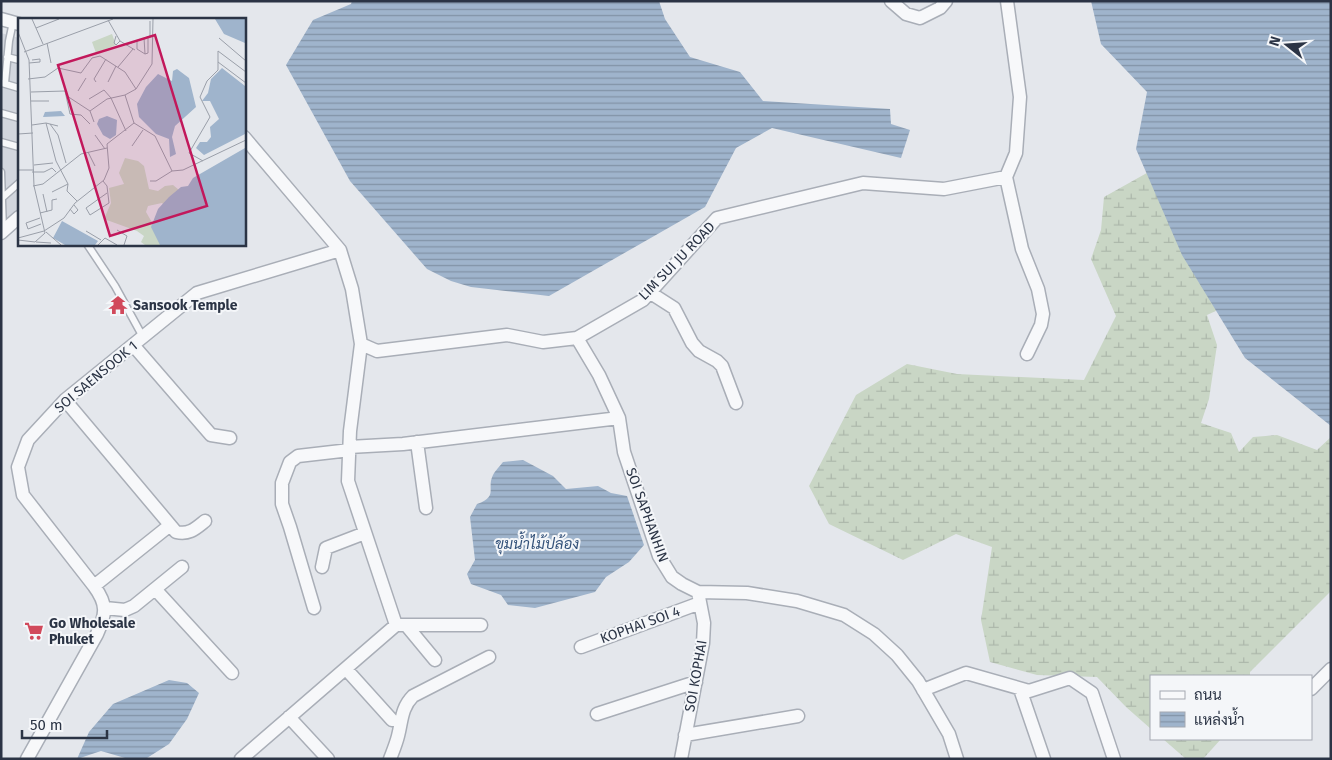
<svg xmlns="http://www.w3.org/2000/svg" width="1332" height="760" viewBox="0 0 1332 760" font-family="'Fira Sans',Sarabun,sans-serif">
<style>
.built{fill:#d2d6de}
.wetland{fill:url(#wetland-marsh)}
.water{fill:url(#water-rules)}
.lines{fill:none;stroke-linecap:round;stroke-linejoin:round}
.lane-casing{stroke:#a9aeb7;stroke-width:9}
.street-casing{stroke:#a9aeb7;stroke-width:15}
.lane{stroke:#f7f8fa;stroke-width:6}
.street{stroke:#f7f8fa;stroke-width:12}
.labels{text-anchor:middle;dominant-baseline:central;stroke-width:4;stroke-linejoin:round;paint-order:stroke}
.street-label{font-size:14px;fill:#2b3445;stroke:#f4f6f9}
.poi-label{font-size:14px;font-weight:bold;fill:#2b3445;stroke:#f4f6f9;text-anchor:start}
.water-label{font-size:15px;font-style:italic;fill:#34527a;stroke:#f4f6f9}
.inset-road{fill:none;stroke:#9a9fa9;stroke-width:1}
.view{fill:#c2185b;fill-opacity:0.15;stroke:#c2185b;stroke-width:2.5}
.inset-edge{fill:none;stroke:#2b3445;stroke-width:2.5}
</style>
<defs>
<pattern id="wetland-marsh" width="20" height="14" patternUnits="userSpaceOnUse" patternTransform="scale(1.25)"><rect width="20" height="14" fill="#c9d6c5"/><path d="M1 5h8M5 5V1M11 12h8M15 12V8" fill="none" stroke="#adb8ab"/></pattern>
<pattern id="water-rules" width="6" height="5" patternUnits="userSpaceOnUse" patternTransform="scale(1.25)"><rect width="6" height="5" fill="#9fb4cc"/><path d="M0 2.5h6" fill="none" stroke="#8293a7"/></pattern>
</defs>
<rect width="100%" height="100%" fill="#e4e7ec"/>
<path class="built" d="M1,33L19,38V211L1,225Z"/>
<path class="wetland" d="M1154,169L1246,297L1207,315L1217,345L1209,399L1201,423L1231,433L1239,452L1253,437L1277,435L1317,450L1331,437V591L1250,672V676H1151V729L1126,707L1097,677L1037,675L990,662L981,620L992,547L956,534L903,560L829,524L809,486L856,395L907,364L957,374L1084,380L1116,316L1091,259L1101,230L1104,197Z
M1163,739H1221L1203,759H1186Z"/>
<path class="water" d="M352,1H659L665,19L690,57L740,72L763,101L890,109L891,124L910,130L901,158L772,128L736,148L705,207L549,296L471,287L451,281L427,269L350,181L286,65L313,20L351,4Z
M1091,1H1331V426L1245,358L1182,255L1136,149L1147,92L1101,44Z
M523,460L553,476L566,489L598,486L611,493L627,496L644,545L629,562L606,577L595,592L535,608L508,605L501,595L471,584L467,574L475,560L470,517L477,504C499,496 486,489 493,475C495,471 500,466 503,462Z
M169,680L187,683L199,693L187,719L169,744L147,758H125L101,751L77,759L89,732L113,704Z"/>
<g class="lines">
<g class="lane-casing">
<path id="lane" d="M7,57L19,60
M2,83L19,88
M5,83L9,41L13,22
M1,113L19,118
M1,142L19,147
M1,172L3,230
M2,198L19,183
M87,244L115,286L143,337"/>
</g>
<g class="street-casing">
<path id="street" d="M891,1L906,14L920,18L940,8L946,1
M1,19L19,24
M244,137L340,250L352,289L361,344L377,351L507,335L543,342L577,338L643,300L717,218L863,183L944,189L1006,177L1016,153L1020,97L1007,1
M1006,177L1022,249L1038,289L1043,314L1041,325L1027,354
M1,233L19,217
M649,292L674,308L692,343L699,351L717,361L722,366L736,403
M577,338L599,375L619,418L624,452L659,556L672,577L682,584L698,592L747,593L797,601L844,615L874,634L897,655L918,681L949,734L957,759
M361,344L350,431L348,481L396,625
M133,345L211,435L230,438
M65,400L176,532C189,535 195,529 205,521
M417,442L426,508
M349,447L403,444L619,418
M322,567L326,548L365,533
M94,586L169,526
M155,589L232,673
M105,608L125,610L134,606L182,567
M314,608L290,527L282,504V483L290,462L298,456L350,450
M406,625L435,660
M581,647L700,603
M346,669L392,720
M1020,689L1044,759
M1311,689L1331,669
M923,690L966,673L1029,691L1070,678L1092,693L1114,759
M597,714L696,682
M289,717L328,759
M685,735L798,716
M27,759L97,634C106,614 108,605 94,586L23,495L18,467L28,440L65,400L197,293L340,250
M241,759L396,625H481
M390,759C393,751 396,744 398,736C402,721 401,708 413,696L489,657
M681,759L703,643L704,623L698,592"/>
</g>
<use href="#lane" class="lane"/>
<use href="#street" class="street"/>
</g>
<defs>
<g id="temple-bare" transform="scale(1.5)"><path d="M0-6L5-2H3V0L6.5 2.5H4V6H1.5V3h-3V6H-4V2.5H-6.5L-3 0V-2H-5Z" fill="#d1495b" stroke="#f4f6f9" stroke-width="2.5" paint-order="stroke"/></g>
<g id="supermarket-bare" transform="scale(1.5)"><path d="M-6-5.5h2.5l.6 2H6L4.5 2H-2.5L-4.4-4H-6ZM-1.5 3.2a1.3 1.3 0 1 0 .1 0ZM3 3.2a1.3 1.3 0 1 0 .1 0Z" fill="#d1495b" stroke="#f4f6f9" stroke-width="2.5" paint-order="stroke"/></g>
</defs>
<g fill-rule="evenodd">
<use href="#temple-bare" x="118" y="305"/>
<use href="#supermarket-bare" x="34" y="631"/>
</g>
<g class="labels">
<g class="street-label">
<text transform="translate(677 261) rotate(-46)">LIM SUI JU ROAD</text>
<text transform="translate(96 377) rotate(-40)">SOI SAENSOOK 1</text>
<text transform="translate(647 515) rotate(70)">SOI SAPHANHIN</text>
<text transform="translate(640 625) rotate(-20)">KOPHAI SOI 4</text>
<text transform="translate(696 676) rotate(-80)">SOI KOPHAI</text>
</g>
<g class="poi-label">
<text x="133" y="305">Sansook Temple</text>
<text x="49" y="623">Go Wholesale<tspan x="49" dy="16">Phuket</tspan></text>
</g>
<g class="water-label">
<text x="537" y="544">ขุมน้ำไม้ปล้อง</text>
</g>
</g>
<g transform="translate(18 18)">
<rect width="228" height="228" fill="#e4e7ec"/>
<path d="M107,140L120,143L126,148L131,171L140,173L147,168L155,167L161,172L148,189L144,185L130,188L128,194L147,227H127L123,224L126,218L119,213L86,201L93,185L91,170L106,166L101,155Z" fill="#c9d6c5"/>
<path d="M94,16L98,27L78,35L74,24Z" fill="#c9d6c5"/>
<path d="M197,1H227V25L206,16ZM204,50L227,68V116L186,137L178,130L182,124H189L193,119L192,109L201,101L192,83H184L190,75L193,61ZM159,51L171,60L178,89L157,108L154,119L158,136L152,139L151,121L138,116L121,99L119,86L128,69L140,56L154,63L155,53ZM43,93L47,98L25,99L27,94ZM89,98L99,102L98,117L92,121L85,117L79,106L81,101ZM227,130V227H142L133,209L140,191L151,179L163,169L170,168L175,160ZM44,203L80,223L77,227H47L35,220Z" fill="#9fb4cc"/>
<path class="inset-road" d="M14,1L25,26M135,1L134,46L118,71L107,77L116,105L137,118L154,153L165,152L228,122M90,2L102,23L117,32M18,10L41,1M0,14L11,42L16,168L27,215M98,18L96,25L98,27L102,23M126,20L127,36M201,20L228,43M119,23V31L127,36M29,25L33,45M108,27L132,18V3M6,34L95,1M127,36L130,35V20M200,44L228,65M11,45L22,44V41L14,42M100,49L115,31M10,61L27,59L40,50L63,55L74,40L82,38L107,54L118,71M78,64L76,61L88,41M90,64L98,48M60,73L68,60M13,74L47,73L52,96L63,97L72,106M49,78L72,93L76,104M93,80L108,113M71,81L86,72L93,80M13,83H31M72,93L89,81L107,77M28,105L38,143L50,166L34,174M32,106L40,117L48,145M14,107L28,105L40,108M0,116L15,115M77,117L87,131M114,128L125,112M70,134L77,148M185,143L171,135L192,99L182,79L189,63L200,52V33L228,54M16,147L35,145M0,152H16M14,154H26L34,150L38,154M85,163L89,168L91,185L72,197L68,190L89,175M132,163H138L154,153M50,166L49,173L59,183M15,168L25,166L63,136L89,130M25,176L29,194M52,191L56,196L60,192L56,187M22,195L34,192V182L39,181M22,200L8,205L10,211L23,206M99,212L109,218L106,227M26,213L46,200L57,185L86,162L91,150L89,126L116,105M68,213L83,222M28,214L43,227M0,220L26,213M0,222L17,224L27,215M18,224L33,225M80,227L87,220L99,227"/>
<path class="view" d="M137,17L189,188L92,218L40,47Z"/>
<rect width="228" height="228" class="inset-edge"/>
</g>
<rect width="1332" height="760" fill="none" stroke="#2b3445" stroke-width="5"/>
<rect x="1150" y="675" width="162" height="65" fill="#f4f6f9" stroke="#a4a8b1"/>
<rect x="1160" y="691" width="25" height="8" fill="#f7f8fa" stroke="#a4a8b1"/>
<text x="1194" y="700" font-size="15" fill="#2b3445">ถนน</text>
<rect x="1160" y="712" width="25" height="15" fill="url(#water-rules)" stroke="#a4a8b1"/>
<text x="1194" y="725" font-size="15" fill="#2b3445">แหล่งน้ำ</text>
<g transform="translate(1287 45) rotate(287)" stroke="#f4f6f9" stroke-width="4" paint-order="stroke">
<path d="M0-4L9 19L0 12L-9 19Z" fill="#2b3445"/>
<text y="-8" font-size="14" font-weight="bold" text-anchor="middle" fill="#2b3445">N</text>
</g>
<path d="M22 730v8h85v-8" fill="none" stroke="#2b3445" stroke-width="2.5"/>
<text x="30" y="730" font-size="15" fill="#2b3445" stroke="#f4f6f9" stroke-width="4" paint-order="stroke">50 m</text>
</svg>
